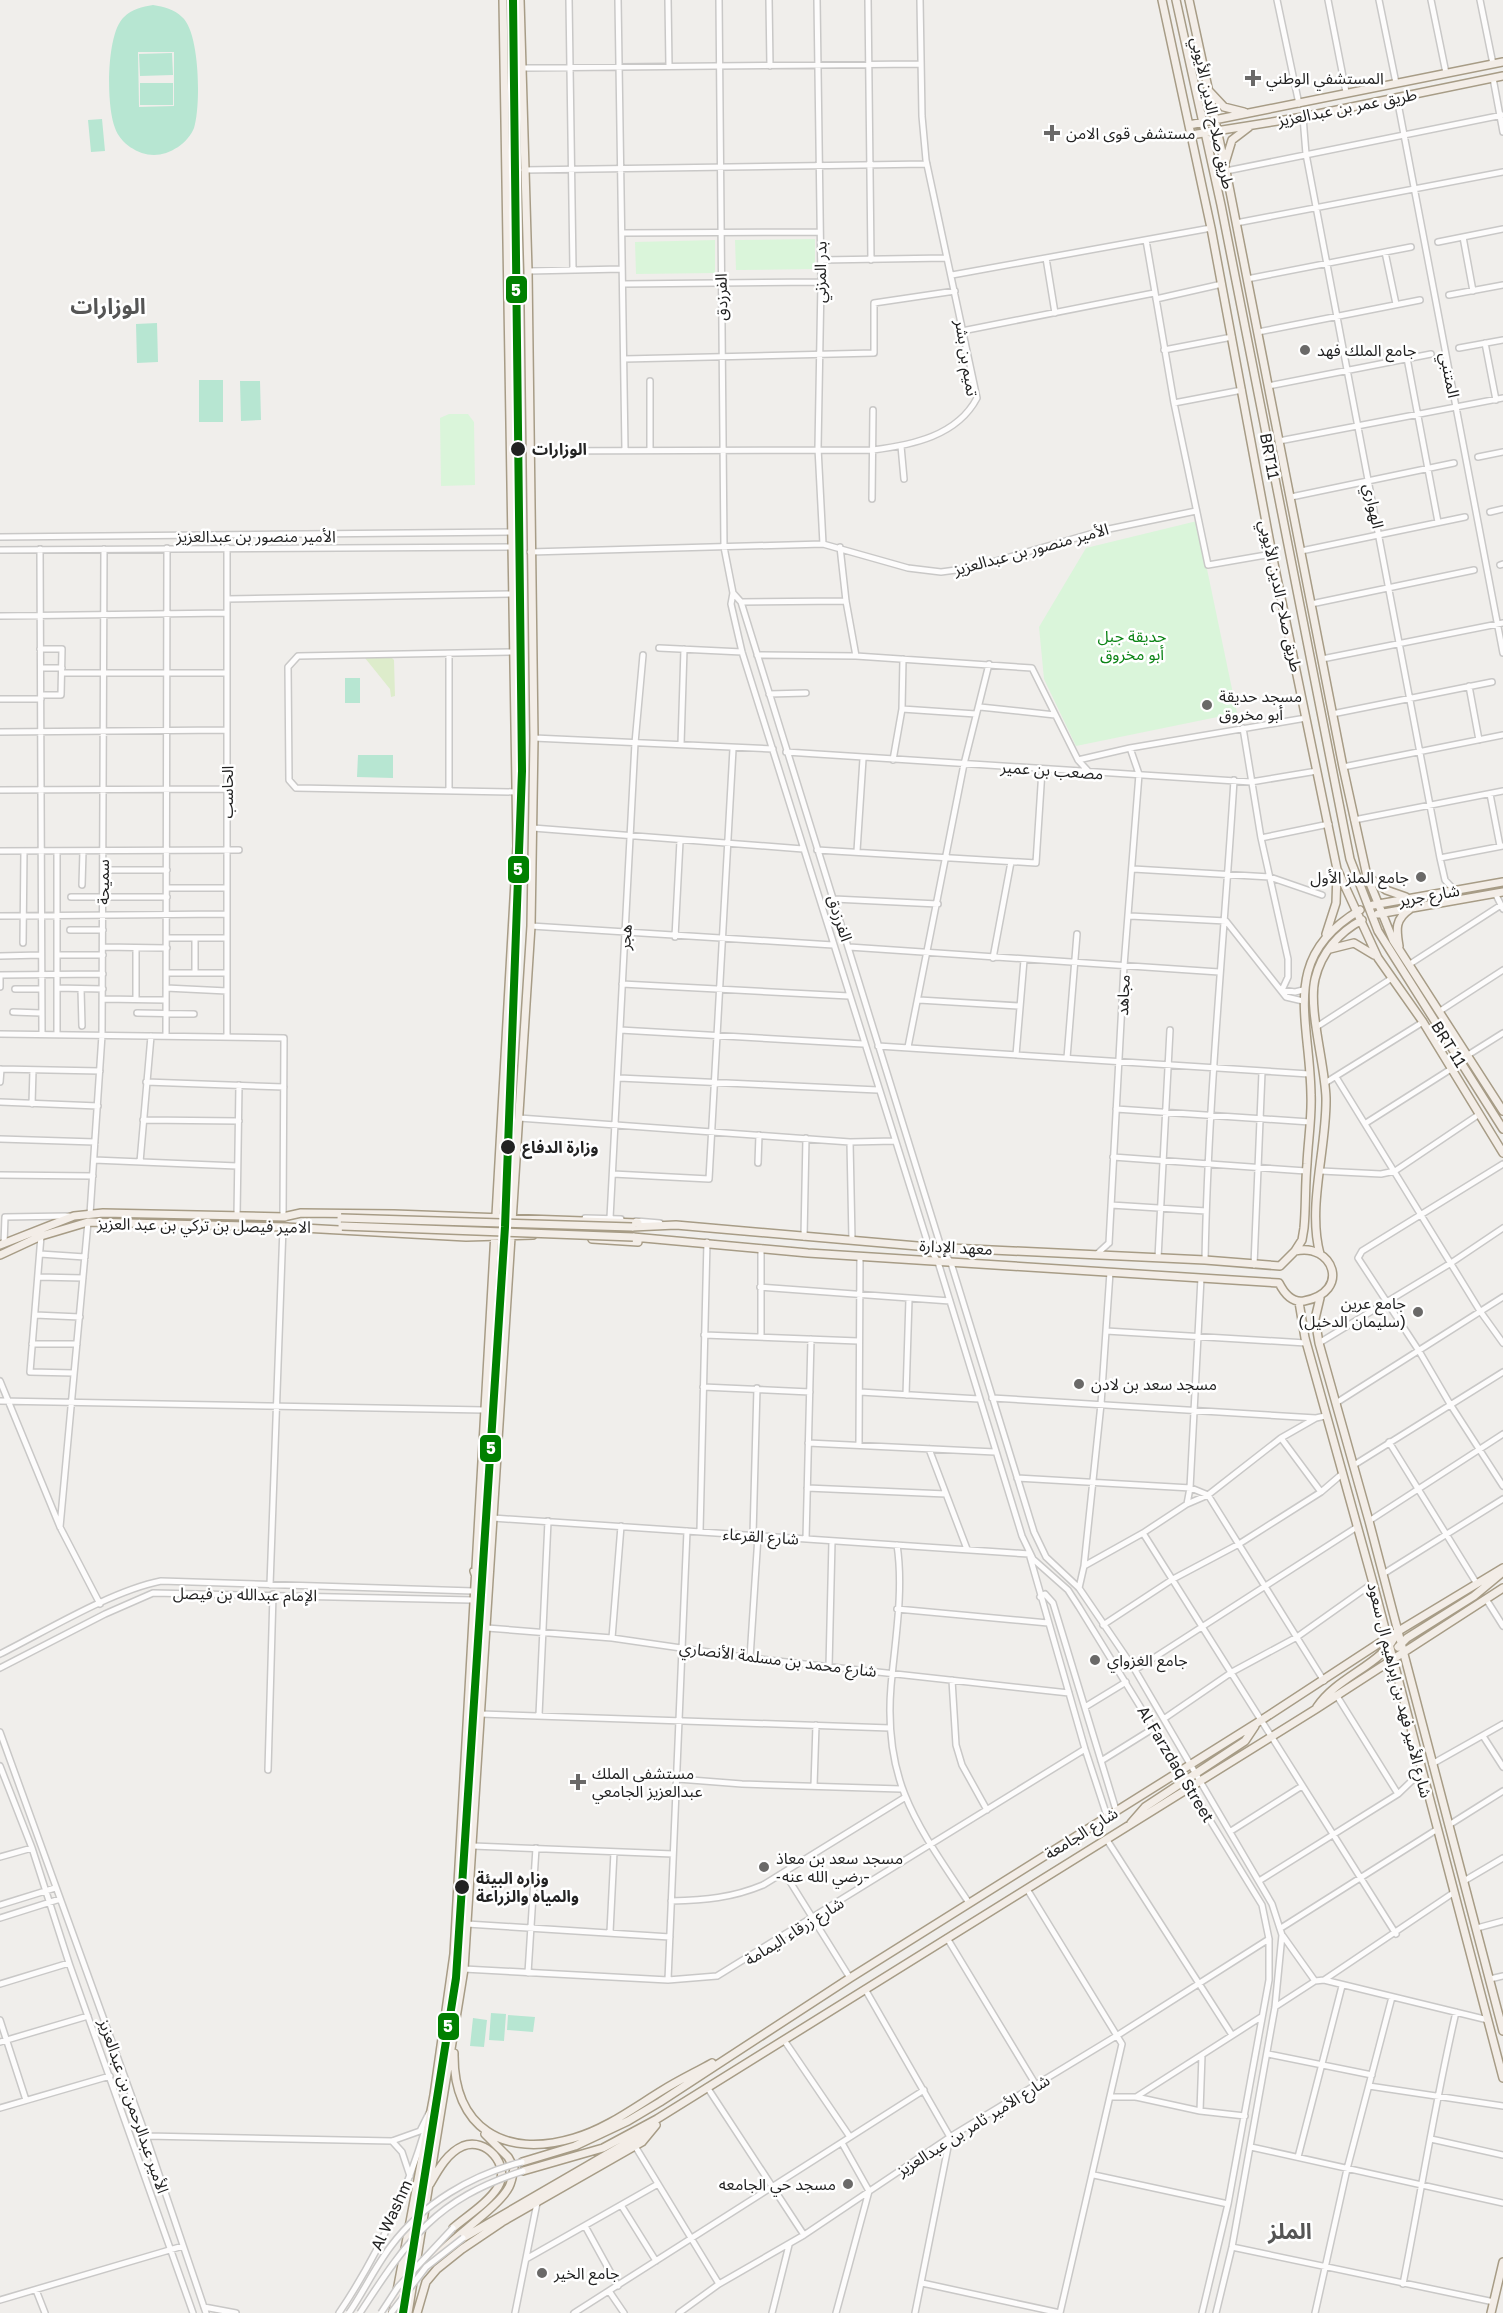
<svg xmlns="http://www.w3.org/2000/svg" width="1503" height="2313" viewBox="0 0 1503 2313" font-family="'Golos Text','Noto Sans Arabic',sans-serif">
<style>
.grass{fill:#ddeccb}
.park{fill:#daf5da}
.pitch{fill:#b7e6d2;fill-rule:evenodd}
.lines{fill:none;stroke-linecap:round;stroke-linejoin:round}
.minor-casing{stroke:#c9c8c7;stroke-width:8}
.major-casing{stroke:#a79c86;stroke-width:10}
.minor{stroke:#fdfcfc;stroke-width:5}
.major{stroke:#f3ede7;stroke-width:7}
.minor-bridge-casing{stroke:#c9c8c7;stroke-width:8;stroke-linecap:butt}
.major-bridge-casing{stroke:#a79c86;stroke-width:10;stroke-linecap:butt}
.minor-bridge{stroke:#fdfcfc;stroke-width:5}
.major-bridge{stroke:#f3ede7;stroke-width:7}
.metro-1-casing{stroke:#fff;stroke-width:12}
.metro-1{stroke:#008000;stroke-width:8}
.poi-dot{fill:#6a6968;stroke:#fff;stroke-width:2}
.stop-dot{fill:#222;stroke:#fff;stroke-width:2}
.labels{text-anchor:middle;dominant-baseline:central;stroke-width:5;stroke-linejoin:round;paint-order:stroke}
.poi-label{font-size:16px;fill:#222;stroke:#fff;text-anchor:start}
.street-label{font-size:16px;fill:#222;stroke:#fff}
.stop-label{font-size:16px;font-weight:bold;fill:#222;stroke:#fff;text-anchor:start}
.park-label{font-size:16px;fill:#0c8416;stroke:#fff}
.district-label{font-size:22px;font-weight:bold;fill:#555;stroke:#fff}
.line-badge{stroke:#fff;stroke-width:2}
.badge-label{font-size:16px;text-anchor:middle;font-weight:bold;fill:#fff}
</style>
<rect width="100%" height="100%" fill="#f0eeeb"/>
<path class="grass" d="M391,657L394,660L395,696L391,697L390,689L365,658Z"/>
<path class="park" d="M815,239V269L736,270L735,240Z
M715,240V273L636,274L635,242Z
M449,414H468L474,422L475,485L441,486L440,418Z
M1197,521L1237,713L1076,746L1044,679L1039,627L1086,548Z"/>
<path class="pitch" d="M153,5C164,7 174,9 182,17C200,32 201,106 194,128C188,143 170,155 154,155C138,155 120,143 115,128C106,106 106,33 124,17C132,9 142,7 153,5ZM138,52H174V106L139,107Z
M172,53L173,75L140,76L139,54Z
M140,83H173V105H140Z
M102,119L105,151L91,152L88,120Z
M157,323L158,362L137,363L136,324Z
M199,380H223V422H199Z
M240,381H260L261,420L241,421Z
M345,678H360V703H345Z
M358,755H393V778L357,777Z
M491,2013L506,2014L504,2041L489,2040Z
M508,2015L535,2017L533,2032L507,2030Z
M473,2018L487,2020L484,2047L470,2046Z"/>
<g class="lines">
<g class="minor-casing">
<path id="minor" d="M569,0L573,269
M618,0L625,449
M668,0L669,66
M719,0L724,547L733,593L731,604L742,652L929,1247L938,1262L1022,1536L1033,1559L1068,1590L1079,1607L1262,1905L1269,1939V1980L1228,2204L1202,2313
M769,0L770,66
M817,0L821,282L818,448L823,544
M868,0L871,260
M1277,0L1299,104
M1328,0L1346,92
M1379,0L1396,83
M1431,0L1446,73
M1480,0L1493,64
M521,68L920,64
M1493,78L1503,132
M1397,98L1503,653
M1303,117L1306,154L1440,858L1445,880L1455,891
M524,170L927,164
M1226,171L1503,115
M1236,223L1503,172
M622,233L820,232
M1463,237L1473,291
M1146,240L1174,403L1208,565L1272,554
M1438,242L1503,229
M1385,252L1396,304
M1046,258L1055,313
M821,260L947,258
M528,271L622,269
M952,275L1211,228
M1247,279L1411,247
M623,284L821,282
M1449,295L1503,285
M1156,299L1222,284
M962,331L1154,293
M1258,332L1420,300
M1485,343L1496,400
M1459,348L1503,340
M1164,350L1232,337
M1407,358L1438,522
M624,359L874,353V303L955,291
M1268,386L1431,354
M1174,403L1242,390
M1279,441L1503,398
M901,446L904,479
M650,449V381
M529,451L873,450C912,445 957,436 977,398L926,160L922,116L920,0
M1478,457L1503,452
M1291,497L1454,463
M872,499L873,410
M1490,512L1503,509
M0,537L512,532
M227,547V1037
M840,547L846,601L856,656
M40,549L42,1034
M0,550L512,547
M1301,551L1465,517
M530,552L823,544L908,568L941,572L971,568L1104,530L1196,511
M1500,565L1503,564
M733,593L741,602L941,1247L951,1263L1034,1532L1046,1557L1079,1588L1135,1670L1272,1904L1282,1935L1275,2007L1232,2247L1216,2313
M227,599L513,594
M741,602L846,601
M1311,604L1474,570
M0,616L227,613
M659,648L742,652
M40,649H62L61,695H41
M514,652L298,656L288,667L289,780L296,788L516,792
M449,654V791
M757,655L856,656L1032,668L1078,760
M1322,659L1503,623
M41,668H62
M62,673H227
M1469,686L1479,740
M769,694L806,693
M0,699H41
M980,707L1055,715
M902,709L976,714
M1332,714L1492,682
M1243,728L1261,838L1288,959V977L1282,990
M0,732L227,730
M534,738L773,749
M681,744L684,649
M786,752L1251,782L1317,771
M893,760L902,709L903,659
M1343,767L1503,735
M1089,772L1078,760L1130,748L1306,718
M0,790L227,789
M1490,794L1500,846
M1354,820L1503,791
M533,828L803,849
M1261,838L1329,824
M817,850L1036,863L1042,770
M0,851L239,850
M857,851L863,759
M1440,858L1503,846
M1133,869L1270,877L1322,895
M103,870H167
M82,885L83,851
M167,888H227
M1495,893L1503,909
M71,897H167
M834,899L938,904
M0,916L227,914
M1130,916L1226,921L1286,997L1303,1001
M531,926L833,945
M70,930H103
M675,937L680,841
M167,938H227
M23,943L24,851
M103,947L167,948
M849,947L1219,972
M57,955H103
M0,956L41,955
M993,958L1011,862
M1410,964L1501,905
M167,973H227
M195,973V938
M622,984L849,996
M0,987V975L103,974
M57,988L103,989
M166,988L227,991
M15,989H41
M81,989L82,1026
M1282,990L1295,992L1303,990
M103,999L166,1000
M136,999V948
M919,1000L1020,1006
M1440,1011L1503,970
M13,1012L41,1013
M137,1013L194,1014
M1318,1026L1392,978
M620,1030L863,1044
M0,1034L284,1038L283,1217
M57,1034V851
M166,1036L167,548
M878,1046L1309,1074
M908,1047L964,764L989,664
M1016,1055L1024,960
M1468,1055L1503,1033
M1067,1058L1077,934
M0,1069L100,1071
M1336,1077L1480,1311L1503,1343
M619,1078L878,1090
M0,1082L1,1069
M146,1082L284,1087
M1325,1083L1423,1022
M0,1102L98,1106
M32,1104L33,1070
M1116,1109L1310,1122
M519,1118L850,1142L895,1141
M143,1120L239,1121
M1366,1123L1451,1069
M0,1139L95,1142
M850,1142L852,1240
M1113,1157L1306,1171
M94,1160L237,1166
M140,1162L151,1036
M758,1163L759,1135
M1503,1164L1362,1251L1358,1258L1419,1351L1450,1404L1503,1486
M1321,1171L1381,1174L1395,1171L1478,1115
M613,1174L709,1179L733,749
M0,1175L93,1176
M1111,1205L1206,1211
M90,1214L102,1035L104,549
M237,1216L239,1085
M585,1218L621,1219
M610,1218L635,743L643,655
M636,1221L660,1223
M41,1236L30,1372L74,1373
M804,1237L806,1138
M1109,1243L1124,966L1139,774L1130,748
M4,1244L5,1217L69,1216
M40,1254L85,1257
M1097,1254L1109,1243
M1158,1258L1170,1030
M1205,1260C1208,1100 1224,940 1234,780
M1254,1265L1262,1072
M38,1277L83,1278
M760,1287L950,1301
M35,1315L80,1317
M1106,1331L1306,1343
M704,1335L858,1341
M761,1337V1248
M1319,1343L1451,1263L1503,1228
M32,1344H77
M0,1381L60,1527L100,1604
M703,1387L810,1392
M860,1392L979,1399
M906,1395L909,1299
M992,1398L1316,1418
M0,1401L484,1410
M1336,1403L1503,1297
M1281,1438L1321,1492
M1389,1442L1477,1584
M808,1443L995,1452
M859,1445L860,1256
M929,1449L967,1549
M1354,1465L1503,1372
M1017,1478L1191,1488L1208,1495L1324,1681
M807,1488L946,1494
M1187,1504L1190,1488L1201,1278
M493,1518L1029,1554
M1369,1521L1503,1434
M60,1527L88,1222
M700,1531L707,1242
M1143,1533L1396,1934
M753,1535L757,1388
M806,1539L811,1339
M897,1545C904,1590 895,1641 891,1686C883,1783 918,1826 969,1903
M1030,1557L1085,1749L1107,1816
M1084,1566L1101,1404L1110,1272
M1383,1574L1503,1499
M270,1585L283,1227
M1079,1588L1084,1566L1143,1533L1187,1504L1208,1495L1281,1438L1316,1418L1325,1416
M1040,1597L1045,1594L1053,1603L1116,1810
M1486,1599L1503,1626
M897,1609L1048,1623
M1103,1625L1173,1579L1239,1544L1321,1492L1342,1474
M487,1628L612,1638L750,1658L1069,1693
M612,1638L621,1526
M0,1654C46,1631 111,1591 161,1581L473,1591
M750,1658L758,1536
M829,1667L832,1541
M0,1668L105,1614L153,1593L472,1600
M1135,1670L1357,1527
M952,1680L956,1745L962,1765L987,1810
M1337,1696L1398,1794
M1085,1707L1126,1682
M481,1714L890,1728
M539,1715L548,1521
M1165,1718L1232,1672L1297,1637L1373,1583
M0,1732L146,2136L206,2313
M1483,1736L1503,1767
M1101,1761L1154,1728
M1432,1764L1503,1724
M0,1766L32,1848L69,1963L193,2313
M268,1770L273,1594
M678,1779L742,1784L901,1789
M814,1786L816,1725
M1449,1825L1503,1791
M1231,1831L1302,1786
M1107,1840L1232,2035
M473,1846L673,1854
M0,1857L32,1848
M784,1872L850,1978
M1259,1881L1398,1794L1422,1771
M1464,1881L1503,1858
M1027,1889L1122,2044L1060,2313
M671,1901C705,1900 732,1898 763,1885L904,1798
M0,1905L55,1888
M0,1918L60,1899
M467,1924L670,1937
M1281,1928L1436,1830
M1477,1928L1503,1921
M610,1932L614,1852
M1283,1936L1315,1981
M947,1938L1036,2085
M464,1969L668,1980L717,1976L1085,1749
M528,1973L536,1848
M1490,1979L1503,1976
M668,1980L687,1531
M1324,1980L1488,2020
M0,1984L69,1963
M865,1989L950,2137L915,2313
M1275,2007L1315,1981L1324,1980L1453,1893
M0,2020L26,2100
M784,2040L850,2137
M0,2042L88,2016
M1268,2054L1372,2075
M1369,2086L1503,2106
M707,2087L804,2235
M1112,2097H1136L1200,2111L1245,2116
M1136,2097L1261,2017
M0,2108L110,2076
M1200,2111L1202,2055
M146,2136L392,2141L420,2131L429,2113
M1431,2139L1503,2155
M392,2141L402,2152L410,2176
M635,2146L719,2284
M1251,2147L1503,2203
M1298,2157L1342,1986
M1094,2175L1228,2204
M621,2205L656,2261
M585,2226L618,2286
M1232,2247L1494,2302
M526,2259L658,2184
M922,2283L1060,2313
M1403,2284C1421,2193 1435,2102 1456,2012
M36,2290L45,2313
M609,2291L624,2313
M0,2300L183,2246
M204,2307L236,2313
M339,2313C376,2258 406,2194 425,2130
M515,2313L537,2203
M574,2313L924,2090
M679,2313L719,2284L804,2235L950,2137L1118,2035L1269,1939
M772,2313L789,2245
M836,2313L869,2191L842,2143
M1315,2313L1347,2169L1392,1997"/>
</g>
<g class="major-casing">
<path id="major" d="M1162,0L1211,228L1272,554L1337,869L1378,958L1423,1022L1503,1153
M1176,0L1221,205L1350,859L1378,931L1503,1129
M1189,0L1226,171L1343,767L1367,876L1393,940L1503,1111
M1209,91L1224,107L1244,112
M1189,125L1503,62
M1191,135L1303,117L1503,76
M1225,163L1232,140L1249,127
M1367,876L1386,890L1406,897
M1373,905L1503,882
M1378,914L1503,892
M1326,934L1336,903L1337,872
M1399,946C1396,929 1395,919 1410,909
M1330,949L1354,943L1374,955
M283,1217L301,1213L394,1214L638,1223
M285,1227L466,1237L533,1235
M632,1227L676,1225L929,1247L1205,1260L1280,1266L1295,1251C1333,1242 1352,1292 1304,1301C1292,1303 1284,1293 1279,1283L808,1253L633,1237
M592,1239L638,1242
M0,1245L74,1216L103,1213L285,1217
M1295,1251L1302,1240L1304,1228C1306,1207 1305,1185 1307,1164C1308,1141 1312,1117 1311,1095C1310,1018 1279,958 1360,910
M1320,1254C1307,1207 1327,1147 1326,1098C1325,1064 1308,1009 1315,979C1321,953 1339,932 1362,920
M0,1255L41,1236L88,1222L288,1227
M1320,1298L1315,1319L1319,1343L1369,1521L1503,2031
M1299,1302L1305,1338L1373,1583L1503,2078
M474,1571L476,1577L483,1580L487,1571
M1398,1647L1407,1638L1474,1596L1503,1572
M1317,1707C1337,1676 1385,1664 1397,1632
M1131,1823L1145,1807L1245,1741L1255,1726
M454,2053C453,2128 504,2159 574,2138C606,2129 635,2107 663,2090C679,2080 696,2072 712,2063
M522,2162L575,2146L628,2121L660,2102L850,1978L1260,1721L1387,1638L1503,1568
M523,2171L603,2148L657,2119L1316,1709L1503,1588
M430,2184C438,2170 447,2153 463,2146C486,2137 511,2165 498,2187C488,2203 467,2216 453,2228
M463,2238L649,2130
M430,2263C449,2239 498,2208 509,2187C512,2181 513,2174 514,2168L508,2157L485,2134
M393,2312L434,2095L454,1954L517,846L503,0
M408,2313L464,1969L531,926L534,738L528,271L520,0
M417,2313L426,2282L437,2269L462,2249L502,2222L642,2142L656,2125
M1491,2313L1503,2262"/>
</g>
<use href="#minor" class="minor"/>
<use href="#major" class="major"/>
<g class="minor-bridge-casing">
<path id="minor-bridge" d="M349,2313C364,2291 375,2267 391,2246C423,2203 472,2175 522,2162
M360,2313C408,2239 436,2199 523,2171
M381,2313L398,2287L453,2228
M391,2313L426,2267L463,2238"/>
</g>
<g class="major-bridge-casing">
<path id="major-bridge" d="M341,1218L632,1227
M342,1226L633,1237"/>
</g>
<use href="#minor-bridge" class="minor-bridge"/>
<use href="#major-bridge" class="major-bridge"/>
<g class="metro-1-casing">
<path id="metro-1" d="M403,2313L456,1978L505,1227L522,771L513,0"/>
</g>
<use href="#metro-1" class="metro-1"/>
</g>
<g class="poi-dot">
<path d="M1250 69h6v6h6v6h-6v6h-6v-6h-6v-6h6z"/>
<path d="M1049 124h6v6h6v6h-6v6h-6v-6h-6v-6h6z"/>
<circle cx="1305" cy="350" r="6"/>
<circle cx="1207" cy="705" r="6"/>
<circle cx="1421" cy="877" r="6"/>
<circle cx="1418" cy="1312" r="6"/>
<circle cx="1079" cy="1384" r="6"/>
<circle cx="1095" cy="1660" r="6"/>
<path d="M575 1773h6v6h6v6h-6v6h-6v-6h-6v-6h6z"/>
<circle cx="764" cy="1867" r="6"/>
<circle cx="848" cy="2184" r="6"/>
<circle cx="542" cy="2273" r="6"/>
</g>
<g class="stop-dot">
<circle cx="518" cy="449" r="8"/>
<circle cx="508" cy="1147" r="8"/>
<circle cx="462" cy="1887" r="8"/>
</g>
<g class="labels">
<g class="poi-label">
<text x="1266" y="78">المستشفي الوطني</text>
<text x="1066" y="133">مستشفى قوى الامن</text>
<text x="1317" y="350">جامع الملك فهد</text>
<text x="1219" y="696">مسجد حديقة<tspan x="1219" dy="18">أبو مخروق</tspan></text>
<text x="1409" y="877" text-anchor="end">جامع الملز الأول</text>
<text x="1406" y="1303" text-anchor="end">جامع عرين<tspan x="1406" dy="18">(سليمان الدخيل)</tspan></text>
<text x="1091" y="1384">مسجد سعد بن لادن</text>
<text x="1107" y="1660">جامع الغزواي</text>
<text x="592" y="1773">مستشفى الملك<tspan x="592" dy="18">عبدالعزيز الجامعي</tspan></text>
<text x="776" y="1858">مسجد سعد بن معاذ<tspan x="776" dy="18">-رضي الله عنه-</tspan></text>
<text x="836" y="2184" text-anchor="end">مسجد حي الجامعه</text>
<text x="554" y="2273">جامع الخير</text>
</g>
<g class="street-label">
<text transform="translate(1347 107) rotate(-11)">طريق عمر بن عبدالعزيز</text>
<text transform="translate(1213 113) rotate(78)">طريق صلاح الدين الأيوبي</text>
<text transform="translate(820 272) rotate(-89)">بدر المزني</text>
<text transform="translate(721 297) rotate(-91)">الفرزدق</text>
<text transform="translate(967 358) rotate(81)">تميم بن بشر</text>
<text transform="translate(1450 375) rotate(79)">المتنبي</text>
<text transform="translate(1270 456) rotate(79)">BRT11</text>
<text transform="translate(1374 506) rotate(78)">الهواري</text>
<text x="256" y="536">الأمير منصور بن عبدالعزيز</text>
<text transform="translate(1031 549) rotate(-15)">الأمير منصور بن عبدالعزيز</text>
<text transform="translate(1281 596) rotate(78)">طريق صلاح الدين الأيوبي</text>
<text transform="translate(1052 770) rotate(4)">مصعب بن عمير</text>
<text transform="translate(227 792) rotate(-90)">الحاسب</text>
<text transform="translate(103 882) rotate(-90)">سميحة</text>
<text transform="translate(1429 895) rotate(-10)">شارع جرير</text>
<text transform="translate(840 918) rotate(72)">الفرزدق</text>
<text transform="translate(625 937) rotate(-86)">هجر</text>
<text transform="translate(1123 995) rotate(-87)">مجاهد</text>
<text transform="translate(1449 1044) rotate(58)">BRT 11</text>
<text transform="translate(204 1225) rotate(1)">الامير فيصل بن تركي بن عبد العزيز</text>
<text transform="translate(956 1247) rotate(3)">معهد الإدارة</text>
<text transform="translate(761 1536) rotate(4)">شارع القرعاء</text>
<text transform="translate(245 1594) rotate(1)">الإمام عبدالله بن فيصل</text>
<text transform="translate(778 1659) rotate(7)">شارع محمد بن مسلمة الأنصاري</text>
<text transform="translate(1400 1690) rotate(76)">شارع الأمير فهد بن إبراهيم ال سعود</text>
<text transform="translate(1176 1764) rotate(59)">Al Farzdaq Street</text>
<text transform="translate(1081 1833) rotate(-32)">شارع الجامعة</text>
<text transform="translate(794 1931) rotate(-32)">شارع زرقاء اليمامة</text>
<text transform="translate(134 2106) rotate(71)">الأمير عبدالرحمن بن عبدالعزيز</text>
<text transform="translate(973 2125) rotate(-32)">شارع الأمير ثامر بن عبدالعزيز</text>
<text transform="translate(391 2215) rotate(-65)">Al Washm</text>
</g>
<g class="stop-label">
<text x="532" y="449">الوزارات</text>
<text x="522" y="1147">وزارة الدفاع</text>
<text x="476" y="1878">وزاره البيئة<tspan x="476" dy="18">والمياه والزراعة</tspan></text>
</g>
<g class="park-label">
<text x="1132" y="636">حديقة جبل<tspan x="1132" dy="18">أبو مخروق</tspan></text>
</g>
<g class="district-label">
<text x="108" y="305">الوزارات</text>
<text x="1290" y="2230">الملز</text>
</g>
</g>
<g class="line-badge">
<rect x="505" y="275" width="23" height="29" rx="6" fill="#008000"/>
<rect x="507" y="855" width="23" height="29" rx="6" fill="#008000"/>
<rect x="479" y="1434" width="23" height="29" rx="6" fill="#008000"/>
<rect x="437" y="2012" width="23" height="29" rx="6" fill="#008000"/>
</g>
<g class="badge-label">
<text x="516" y="296">5</text>
<text x="518" y="875">5</text>
<text x="491" y="1454">5</text>
<text x="448" y="2032">5</text>
</g>
</svg>
